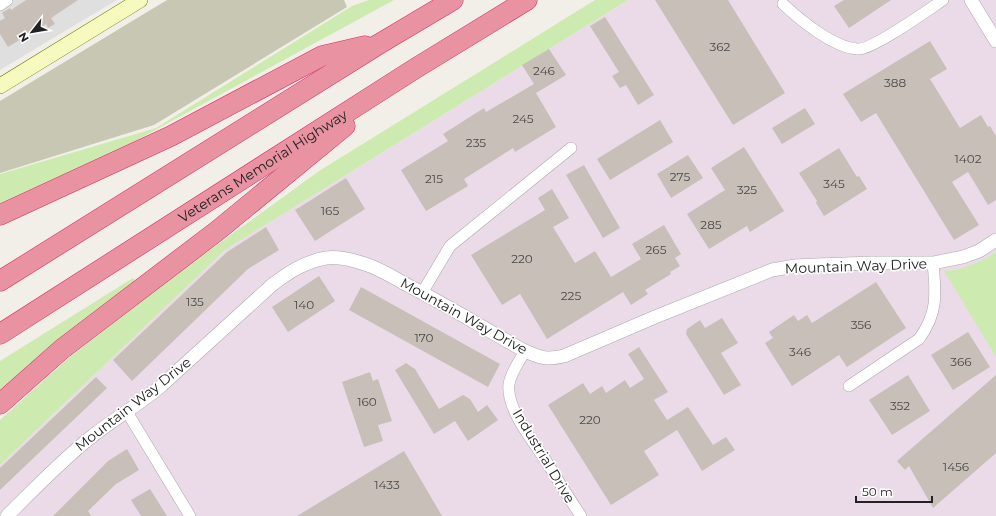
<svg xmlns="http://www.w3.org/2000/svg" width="996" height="516" viewBox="0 0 996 516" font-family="Montserrat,sans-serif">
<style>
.residential{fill:#e0dfdf}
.industrial{fill:#ebdbe8}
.construction{fill:#c7c7b4}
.grass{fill:#cdebb0}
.building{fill:#c7bfb8}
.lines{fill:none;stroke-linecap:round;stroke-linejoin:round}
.minor-casing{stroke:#a9a9a9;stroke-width:12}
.tertiary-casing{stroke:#a9a9a9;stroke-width:14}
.secondary-casing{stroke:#707d05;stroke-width:16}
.motorway-casing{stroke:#dc2a67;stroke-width:21}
.minor{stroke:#fff;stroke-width:11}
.tertiary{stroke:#fff;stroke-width:13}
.secondary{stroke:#f7fabf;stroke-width:15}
.motorway{stroke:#e892a2;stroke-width:20}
.labels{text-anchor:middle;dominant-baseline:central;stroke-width:3.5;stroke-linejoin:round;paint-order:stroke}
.number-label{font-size:12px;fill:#4b4948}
.street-label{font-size:14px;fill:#222;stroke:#fff}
</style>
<rect width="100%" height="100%" fill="#f2efe9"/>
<path class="residential" d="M0,0H117L0,70Z"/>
<path class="industrial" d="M628,0H996V516H0V465L225,250Z"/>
<path class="construction" d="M167,0H344L347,7L154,125L0,173V101Z"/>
<path class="grass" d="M369,0H394L113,153L0,205V174L156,128L352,6Z
M595,0H628L225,250L0,465V420L72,355L166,282L319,171Z
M996,252V357L944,271L960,269L983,260Z
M133,278L136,282L70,330L0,390V361Z"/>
<path class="building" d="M26,0H78L51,18L55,24L48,28L46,24L8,47L0,34V21L5,18L2,13L10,8L11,10Z
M655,0H728L785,93L733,125Z
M844,0H891L849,28L834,6Z
M605,17L654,95L638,105L626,85L620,88L612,76L619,72L590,26Z
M930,41L947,69L930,79L960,128L981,115L988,127L990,126L996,136V200L988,205L968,172L952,182L979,225L954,240L876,113L861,122L843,94Z
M549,49L566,75L536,93L556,127L515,152L513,148L464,179L468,186L426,211L401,170L448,141L443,134L484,108L486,112L534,84L522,65Z
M805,108L815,124L782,144L772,128Z
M660,120L673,142L610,180L597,159Z
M744,147L784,211L750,232L747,226L709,249L687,214L725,190L711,168Z
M839,148L857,177L859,176L867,189L824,216L816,203L817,201L799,173Z
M688,155L703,178L671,198L657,174Z
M584,165L620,228L603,238L566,175Z
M346,178L365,209L315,241L295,210Z
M552,189L569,218L553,227L575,263L595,251L611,277L641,259L632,244L664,225L681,254L675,258L680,266L670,272L671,274L645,290L648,294L631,305L623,292L547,339L520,294L502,305L471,255L545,210L538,198Z
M266,227L279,250L248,269L132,381L113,360L227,252Z
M319,276L335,301L288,332L272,307Z
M876,282L906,328L847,367L839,355L792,386L765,343L773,338L769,332L794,315L798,321L807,315L812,323Z
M361,287L500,364L488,387L349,310Z
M722,318L738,343L721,353L741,385L724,395L686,334L687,329L700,320L705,328Z
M968,332L990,367L953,390L931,355Z
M639,347L668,392L654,400L667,420L688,407L713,445L726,437L735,450L702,471L677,430L644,451L659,475L611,505L548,405L583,383L590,394L602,386L606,393L625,380L630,388L644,379L628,354Z
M406,363L415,369L439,409L463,395L470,399L478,412L487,405L498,420L468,441L455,421L434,434L395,370Z
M370,372L373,381L378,379L392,421L378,425L383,441L364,447L342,382Z
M908,375L930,411L892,435L869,400Z
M996,375V453L933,508L909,466L905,470L897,461Z
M96,377L107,388L0,490V468Z
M127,449L139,470L116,484L88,511L91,516H53L108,461Z
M404,451L442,516H297Z
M150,489L167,516H141L131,500Z"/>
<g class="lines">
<g class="minor-casing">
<path id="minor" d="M783,4C800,20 834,48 858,49C872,50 928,10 943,0
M0,5L7,0
M422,293L450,246L571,148
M525,351C519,362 511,372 509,384C506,409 533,441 546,461C557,479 569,498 581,516
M849,386L919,339C938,313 936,294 933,263
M127,412L190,516"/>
</g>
<g class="tertiary-casing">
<path id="tertiary" d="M971,0L996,41
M7,516C34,489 61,461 91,437C114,419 140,404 162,385L272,285C289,272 304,262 326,258C339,256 353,260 365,264C381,269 396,279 411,287C450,307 487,330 525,351C541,358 547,360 564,356L655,317L772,270L795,266L816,265L873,263H933L963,257L979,251L996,240"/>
</g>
<g class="secondary-casing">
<path id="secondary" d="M0,86L140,0"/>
</g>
<g class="motorway-casing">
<g id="motorway">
<path d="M0,215L171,136L322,56L365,46"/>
<path d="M0,281L379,44L453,0"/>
<path id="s1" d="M0,334L416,68L527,0"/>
<path d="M0,404L62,349L217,231L345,126"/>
</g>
</g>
<use href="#minor" class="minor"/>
<use href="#tertiary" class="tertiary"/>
<use href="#secondary" class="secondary"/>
<use href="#motorway" class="motorway"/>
</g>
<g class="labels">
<g class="number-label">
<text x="720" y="46">362</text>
<text x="544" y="70">246</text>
<text x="895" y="82">388</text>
<text x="523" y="118">245</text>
<text x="476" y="142">235</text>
<text x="968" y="158">1402</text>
<text x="680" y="176">275</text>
<text x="434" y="178">215</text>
<text x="834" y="183">345</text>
<text x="747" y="189">325</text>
<text x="330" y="210">165</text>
<text x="711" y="224">285</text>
<text x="656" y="249">265</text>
<text x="522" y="258">220</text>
<text x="571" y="295">225</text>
<text x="195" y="301">135</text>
<text x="304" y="304">140</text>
<text x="861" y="324">356</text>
<text x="424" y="337">170</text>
<text x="800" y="351">346</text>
<text x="961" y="361">366</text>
<text x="367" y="401">160</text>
<text x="900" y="405">352</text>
<text x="590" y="419">220</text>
<text x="956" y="466">1456</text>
<text x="387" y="484">1433</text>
</g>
<g class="street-label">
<text stroke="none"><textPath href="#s1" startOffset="312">Veterans Memorial Highway</textPath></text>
<text transform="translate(856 266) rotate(-2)">Mountain Way Drive</text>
<text transform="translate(464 316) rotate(29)">Mountain Way Drive</text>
<text transform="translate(133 404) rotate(-38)">Mountain Way Drive</text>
<text transform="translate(544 456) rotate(59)">Industrial Drive</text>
</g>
</g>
<g transform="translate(32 32) rotate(239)" stroke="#ffffff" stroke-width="3" paint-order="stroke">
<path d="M0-3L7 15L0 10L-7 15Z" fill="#222222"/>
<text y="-6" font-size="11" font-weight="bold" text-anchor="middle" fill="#222222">N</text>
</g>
<path d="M856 496v6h76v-6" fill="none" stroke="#222222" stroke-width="2"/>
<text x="862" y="496" font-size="12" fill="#222222" stroke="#ffffff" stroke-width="3" paint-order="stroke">50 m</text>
</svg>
